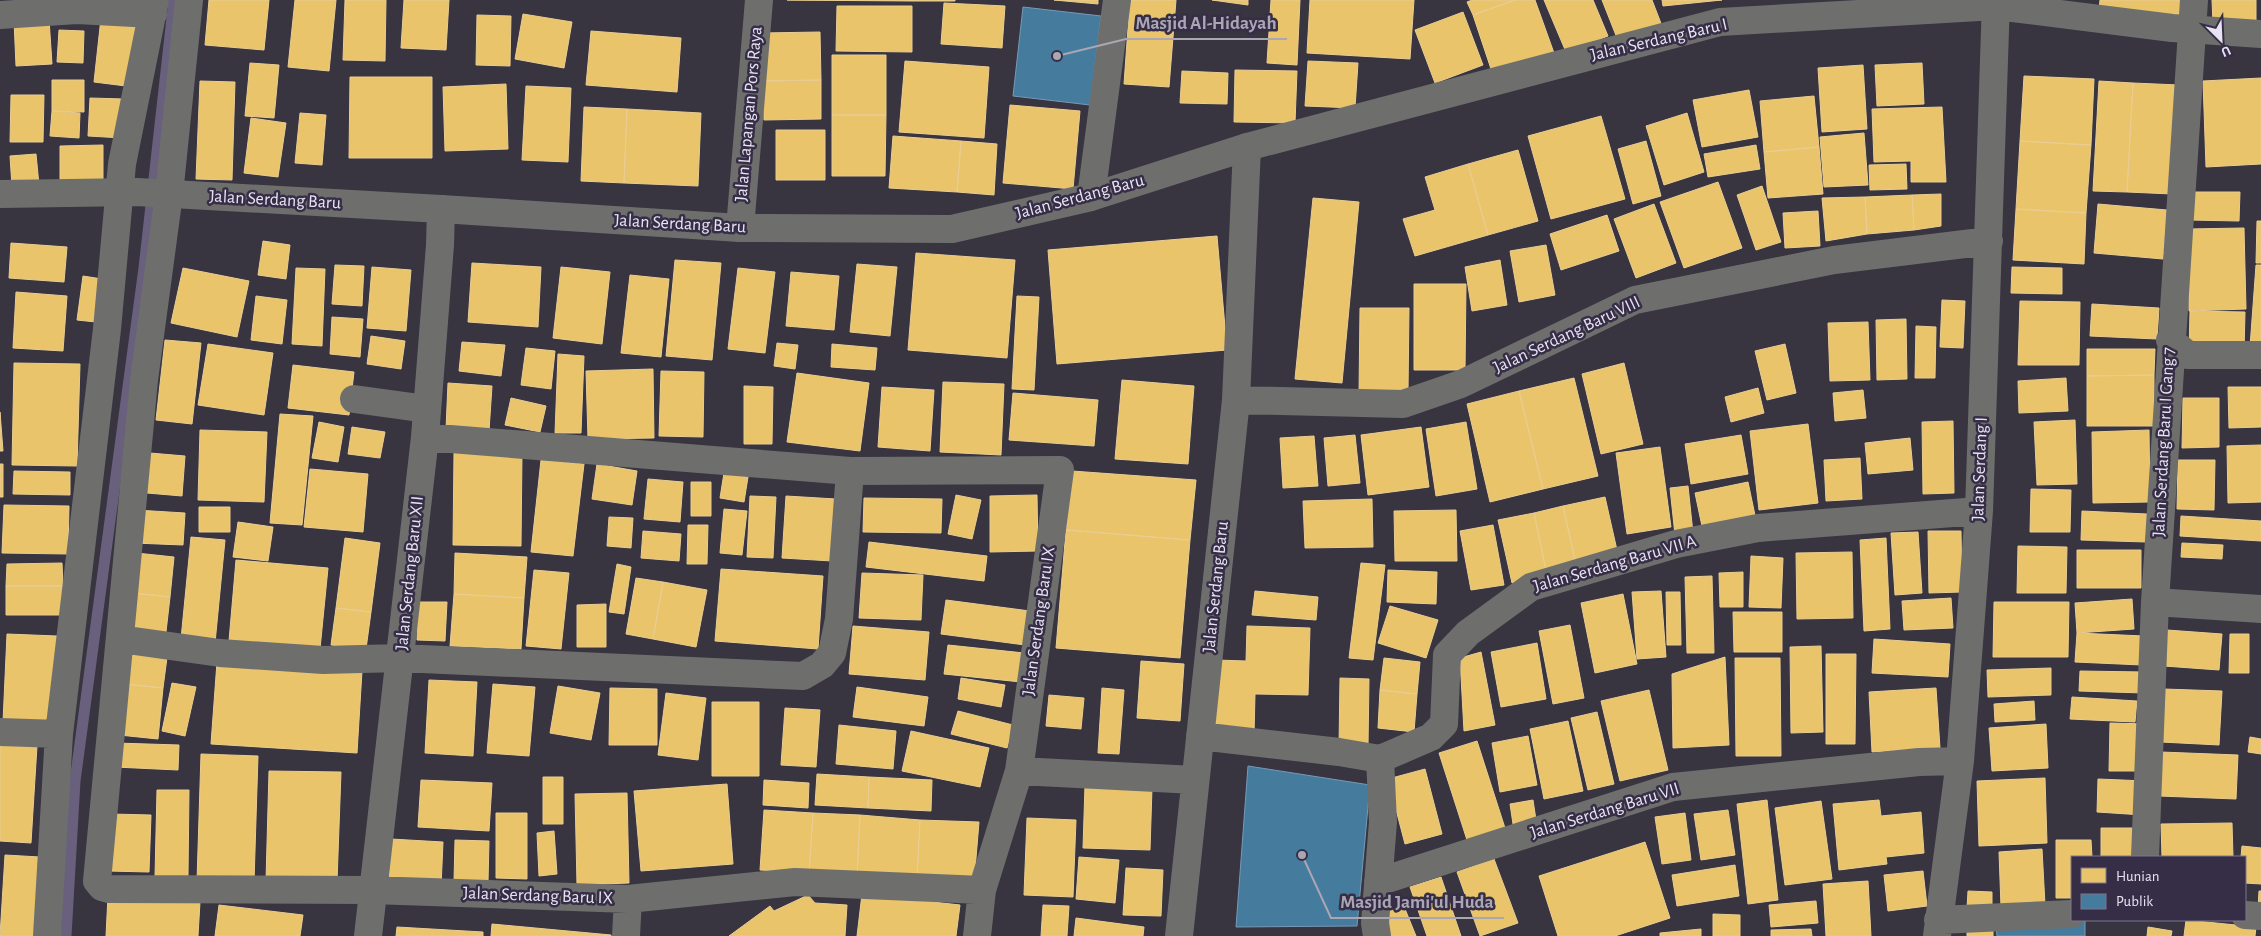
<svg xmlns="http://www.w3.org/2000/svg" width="2261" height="936" viewBox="0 0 2261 936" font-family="'Alegreya Sans',sans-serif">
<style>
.homes{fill:#e9c46a;stroke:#e9cd93}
.public{fill:#457b9d;stroke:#769ab7}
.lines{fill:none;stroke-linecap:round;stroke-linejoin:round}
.stream{stroke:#69607e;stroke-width:11}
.minor{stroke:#6e6f6d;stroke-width:28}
.tertiary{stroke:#6e6f6d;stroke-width:28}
.labels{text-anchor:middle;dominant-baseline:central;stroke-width:5;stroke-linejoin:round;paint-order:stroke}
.street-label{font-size:18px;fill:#e8e3f3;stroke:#362e46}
.leader{fill:none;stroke:#aaa6b4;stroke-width:2}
.callout-dot{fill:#aaa6b4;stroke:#362e46;stroke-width:2}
.callout-label{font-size:19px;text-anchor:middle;font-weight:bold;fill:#aaa6b4;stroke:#362e46;stroke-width:5;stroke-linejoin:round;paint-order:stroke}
</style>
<rect width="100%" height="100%" fill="#383440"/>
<path class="homes" d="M209,0H269L264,50L205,45Z
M295,0H336L329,71L288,67Z
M345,0H386L385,61L343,60Z
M404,0H449L446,50L401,48Z
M787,0H912V1Z
M912,0H955V1H912Z
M1054,0H1098V4Z
M1130,0H1176L1169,87L1124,84Z
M1212,0H1248V5Z
M1271,0H1300L1297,65L1267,63Z
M1310,0H1414L1410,59L1307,53Z
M1472,0H1515L1473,15L1467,2Z
M1515,0H1535L1554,53L1493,75L1473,15Z
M1544,0H1593L1608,36L1566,52Z
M1602,0H1652L1662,26L1619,43Z
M1662,0H1722L1663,6Z
M2100,0H2182L2180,18L2099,10Z
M2212,0H2256V24H2213Z
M944,3L1005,6L1002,48L941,44Z
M837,6H912V52L836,51Z
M1463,12L1483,65L1435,83L1415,30Z
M523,14L572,22L564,68L515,59Z
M477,15L511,16L510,66L476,65Z
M101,18L141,22L134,87L94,82Z
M49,19L52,64L16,66L14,20Z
M59,30L84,31L83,63L57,62Z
M591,31L681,38L677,92L586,85Z
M820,32L821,80L763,81L762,33Z
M832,55H886V115H832Z
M905,61L989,67L984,138L899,132Z
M1308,61L1358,63L1355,108L1305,106Z
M250,63L279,65L274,118L245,116Z
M1922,63L1924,104L1877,106L1875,65Z
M1863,65L1867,129L1822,132L1818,68Z
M1235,70L1297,71L1295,123L1234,122Z
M1182,71L1228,73L1227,104L1180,103Z
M2024,76L2094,79L2091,145L2020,141Z
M350,77H432V158H349Z
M2261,78V164L2206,167L2203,81Z
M52,80H84V112L52,111Z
M821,80V119L764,120L763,81Z
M200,81L235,82L232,180L196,179Z
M2099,81L2133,83L2127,192L2093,191Z
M2133,83L2179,85L2172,194L2127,192Z
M506,84L508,149L445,151L443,87Z
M526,86L571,88L568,162L522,160Z
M1749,90L1758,137L1702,147L1693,100Z
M11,95H44L43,142H10Z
M1814,96L1819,147L1764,152L1760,101Z
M90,98L124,99L123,138L88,136Z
M1010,105L1080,111L1073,189L1003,183Z
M584,107L627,109L624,183L581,181Z
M1942,107L1946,182H1911V161L1874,162L1872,109Z
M627,109L701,113L698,186L624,183Z
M52,111L80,113L79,138L50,136Z
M300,113L326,115L322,165L295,163Z
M1687,113L1704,172L1664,185L1646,126Z
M832,115H886L885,176H832Z
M1601,116L1625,199L1551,219L1528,136Z
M251,118L286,123L278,177L244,173Z
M776,130H825V180H776Z
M1864,133L1868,185L1824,187L1820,137Z
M893,136L961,141L957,192L889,188Z
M961,141L997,144L994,195L957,192Z
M1646,141L1661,196L1633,204L1618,149Z
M2020,141L2091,145L2086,213L2016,209Z
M103,145V183H60V146Z
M1756,145L1760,169L1708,177L1704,154Z
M1819,147L1823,194L1768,198L1764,152Z
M1518,150L1538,221L1488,235L1468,164Z
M36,154L39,185L12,187L10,156Z
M1468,164L1488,235L1415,256L1403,219L1435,210L1425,177Z
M1906,164L1907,189L1870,190L1869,165Z
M1718,182L1742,248L1684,268L1660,202Z
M1762,186L1781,242L1756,250L1737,195Z
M2189,192H2240L2239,221L2189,220Z
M1941,194V226L1914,230L1912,195Z
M1912,195L1914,230L1867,234L1865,197Z
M1865,197L1867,234L1826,241L1822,198Z
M1313,198L1359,202L1342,383L1295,379Z
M1654,204L1676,263L1636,278L1614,219Z
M2098,204L2167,210L2163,259L2094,253Z
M2016,209L2086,213L2084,264L2013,260Z
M1818,211L1820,246L1785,248L1783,213Z
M1607,215L1619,251L1561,270L1550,234Z
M2257,221H2261V263H2256Z
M2244,228L2246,309L2189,311L2188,229Z
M1217,236L1227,350L1057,364L1048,250Z
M263,241L290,245L286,279L258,275Z
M11,243L67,247L64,282L9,278Z
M1546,245L1555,295L1519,302L1510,251Z
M916,253L1015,260L1007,358L908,350Z
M675,260L721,263L712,360L666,356Z
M1500,260L1507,305L1472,311L1465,267Z
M472,263L541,267L538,327L468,322Z
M857,264L897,267L890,336L850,332Z
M335,265L364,266L362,306L332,304Z
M2256,265H2261V348L2250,347Z
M372,267L411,270L406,331L367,328Z
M561,267L610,272L602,344L553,338Z
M2012,267L2062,268V294L2011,293Z
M183,268L249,281L237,337L171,323Z
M296,268L325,269L322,346L292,344Z
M738,268L775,272L765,353L728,349Z
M791,272L839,276L834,330L786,326Z
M630,275L669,279L661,357L621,353Z
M83,276L102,279L96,322L77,320Z
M1414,284H1466L1465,370H1414Z
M16,292L67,296L63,351L13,348Z
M256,296L287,300L282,344L251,340Z
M1017,296L1039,297L1034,390L1012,389Z
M1942,300L1965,301L1963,348L1940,347Z
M2020,301L2080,302L2079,365H2018Z
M2092,304L2159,308L2157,339L2090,336Z
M1360,308H1409L1408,392L1359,393Z
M2190,311L2245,312L2244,352H2189Z
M332,317L363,319L360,357L330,354Z
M1906,319L1907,379L1877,380L1876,320Z
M1868,322L1870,380L1830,381L1828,323Z
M1916,326L1936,327L1935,378H1915Z
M371,336L405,341L401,369L367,364Z
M165,340L201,343L192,424L156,420Z
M462,342L505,345L501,376L459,371Z
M777,343L798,345L795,369L774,366Z
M208,344L273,353L264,415L198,405Z
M832,344L877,348L875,370L831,367Z
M1785,344L1796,393L1767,400L1755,351Z
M526,348L555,351L551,389L521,385Z
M2087,349H2155L2154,375L2087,376Z
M558,354L584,356L581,433H555Z
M14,363L80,364L77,466L12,465Z
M1624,363L1643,444L1601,454L1582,374Z
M293,365L354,372L349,415L288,408Z
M653,369L654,438L588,439L586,371Z
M661,371L704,372L703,437L659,436Z
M797,373L869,383L860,451L787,442Z
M2154,375V426H2087V376Z
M1574,378L1598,476L1543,489L1519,391Z
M2066,378L2068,411L2019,413L2018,381Z
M1122,380L1194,386L1188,464L1115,459Z
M943,382L1004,384L1001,455L940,452Z
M448,383L492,386L489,431L446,429Z
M744,386L773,387L772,444H744Z
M882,387L934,390L930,451L878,447Z
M2228,387H2261V427L2229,428Z
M1758,388L1764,413L1731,422L1725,397Z
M1863,390L1866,418L1835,421L1833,393Z
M1519,391L1543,489L1490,502L1467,404Z
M1013,393L1098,400L1094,446L1009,440Z
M511,398L546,406L540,432L505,425Z
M2183,398H2219V447L2182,448Z
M0,412L3,451H0Z
M280,414L313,416L302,525L270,523Z
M2075,420L2077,484L2037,485L2034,422Z
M1953,421L1954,493L1923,494L1922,422Z
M319,422L344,427L338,462L312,458Z
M1466,422L1477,489L1436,496L1426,429Z
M1808,424L1818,503L1759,510L1750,431Z
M352,427L385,432L380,458L348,454Z
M1421,427L1429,487L1368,495L1361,435Z
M200,430L267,432L264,502L198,500Z
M2149,430L2150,502L2093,503L2092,432Z
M1355,435L1360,483L1328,486L1324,438Z
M1741,435L1748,474L1691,484L1685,444Z
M1314,436L1318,486L1283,488L1280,438Z
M1910,438L1913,470L1868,474L1865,443Z
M2261,445V502L2228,503L2227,446Z
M1660,447L1671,527L1627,534L1616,453Z
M150,453L185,456L182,496L147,493Z
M454,453H522L521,546L453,545Z
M1860,458L1862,499L1826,501L1824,460Z
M541,460L584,464L573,556L531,552Z
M2178,460H2215L2214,510L2177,509Z
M0,464H3V497H0Z
M597,464L637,471L632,505L592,499Z
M310,469L368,474L363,532L304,527Z
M14,471L70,472V495L13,494Z
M1072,471L1196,480L1190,540L1066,530Z
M724,473L748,477L744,502L720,498Z
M648,479L683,482L680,522L644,519Z
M691,482H711V516H691Z
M1748,482L1756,520L1703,531L1695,493Z
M1688,486L1693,533L1675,535L1670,488Z
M2031,489L2071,490L2070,532H2030Z
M956,495L981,500L972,539L948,534Z
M1037,495L1038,551L990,552V496Z
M750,496L776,497L773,558L747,557Z
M786,496L836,499L832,561L782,558Z
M1605,497L1619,559L1577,569L1563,506Z
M864,498L942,499L941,533L863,532Z
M1372,499L1373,547L1305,548L1303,501Z
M4,505L69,506L68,554L2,553Z
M1563,506L1577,569L1547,575L1534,513Z
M199,507H230V532H199Z
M724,509L747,511L742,555L720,553Z
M136,510L185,513L183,545L134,543Z
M1456,510L1457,561H1395L1394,511Z
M2082,511L2147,514L2146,542L2081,540Z
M1534,513L1547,575L1512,583L1498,520Z
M2181,516L2261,521V541L2180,536Z
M609,517L633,518L631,548L607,546Z
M238,522L273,527L268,561L233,557Z
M688,525H708L707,564H687Z
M1493,525L1504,585L1471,590L1460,531Z
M1066,530L1190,540L1180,658L1056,648Z
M643,531L681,534L679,561L641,558Z
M1928,531H1961L1962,592L1929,593Z
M1918,532L1922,593L1895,595L1891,533Z
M191,537L225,540L215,643L181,639Z
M345,538L380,543L371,612L336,608Z
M1886,538L1890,629L1864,631L1860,540Z
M869,542L987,556L984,581L866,567Z
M2182,543L2223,545L2222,559L2181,557Z
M2018,546L2067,547L2066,593H2017Z
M2077,550H2141V588H2077Z
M1852,552L1853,618L1797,619L1796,553Z
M136,553L174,557L170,597L133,593Z
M455,553L527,557L524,598L454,594Z
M1751,556L1783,558L1781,608L1749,607Z
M236,560L328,568L320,649L229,641Z
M62,563L63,586H6L7,564Z
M1361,563L1385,565L1373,660L1349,658Z
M617,564L631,567L624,614L609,612Z
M721,569L823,576L818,649L715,641Z
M534,570L569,573L561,649L526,646Z
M1388,570L1437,572L1436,604L1387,602Z
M1743,572V607H1720L1719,573Z
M862,573L923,575L921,620L859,618Z
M1712,576L1714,653H1687L1685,577Z
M636,578L663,582L653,639L626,634Z
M663,582L707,590L696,647L653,639Z
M6,586H63L62,615H6Z
M1255,591L1318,597L1316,620L1252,615Z
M1661,591L1666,657L1637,659L1632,592Z
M1666,592H1680L1681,645H1667Z
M133,593L170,597L166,632L129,629Z
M454,594L524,598L521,649L450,646Z
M1623,594L1637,664L1595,673L1581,603Z
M1951,598L1953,628L1904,630L1902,601Z
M2132,599L2134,629L2077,633L2075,603Z
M946,600L1030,611L1025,645L941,634Z
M418,602H447L445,641L417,640Z
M1994,602H2069L2068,657H1993Z
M606,604V647H577V605Z
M1390,606L1438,620L1426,658L1378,643Z
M336,608L371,612L366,649L331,645Z
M1733,612H1782V652H1734Z
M1570,625L1584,698L1553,704L1539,631Z
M853,626L929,632L925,680L849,674Z
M1247,626L1310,628L1308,695L1255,694L1254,735L1214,734L1216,660L1246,661Z
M2167,630L2222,634L2219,670L2164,666Z
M2077,633L2144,636L2142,665L2075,662Z
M7,634L57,636L53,725L3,722Z
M2230,634H2249V673H2229Z
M1874,639L1950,644L1948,677L1872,673Z
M1537,643L1546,699L1501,707L1491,652Z
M948,645L1024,653L1021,682L944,674Z
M128,646L168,650L163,688L124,684Z
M1821,646L1823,732L1791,733L1790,647Z
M1481,652L1495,725L1464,731L1460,658Z
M1826,654H1856L1855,744H1826Z
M1725,657L1729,745L1673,748L1672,674Z
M1384,658L1420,662L1417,694L1380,690Z
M1735,658H1780L1781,756H1736Z
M1141,661L1184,664L1180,721L1137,718Z
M217,662L362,671L357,753L211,744Z
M2051,668V695L1988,697L1987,670Z
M2080,671L2144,672V693L2079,691Z
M961,678L1005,685L1001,707L958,699Z
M1340,678L1369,679L1368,746H1339Z
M429,680L477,682L473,756L425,753Z
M172,683L196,687L185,736L162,731Z
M124,684L163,688L158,739L119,735Z
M493,684L535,687L529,756L487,753Z
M558,686L600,693L591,740L550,733Z
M857,687L928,697L924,726L853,717Z
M610,688L657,689V745H609Z
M1102,688L1124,690L1119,754L1098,753Z
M1936,688L1940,748L1872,752L1869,692Z
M2164,689L2222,691L2219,745L2161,742Z
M1380,690L1417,694L1414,732L1378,728Z
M1649,690L1668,770L1620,781L1601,701Z
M666,693L706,698L698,760L658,755Z
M1049,695L1084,698L1081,729L1046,726Z
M2072,697L2137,701L2135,722L2070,719Z
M2034,701L2035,720L1995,722L1994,704Z
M712,702H759V776H712Z
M785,708L820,710L816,767L781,765Z
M958,711L1013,725L1007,748L951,734Z
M1597,712L1614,784L1588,790L1571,718Z
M1568,721L1583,791L1544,799L1530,729Z
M2110,723L2146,724L2144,771H2109Z
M2046,724L2048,768L1992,771L1989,728Z
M839,725L896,731L893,769L836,764Z
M911,731L989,748L980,787L902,771Z
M1528,736L1537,785L1500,792L1492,743Z
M2250,737L2261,739V754L2248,752Z
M1477,741L1505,828L1467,840L1439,753Z
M0,743L37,746L31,843L0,841Z
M116,743L179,745L178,770L115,767Z
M2161,752L2238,755L2236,799L2159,796Z
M201,754L258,756L254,882L197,881Z
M1425,769L1442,834L1405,844L1388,779Z
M269,771L341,772L337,882L266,880Z
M817,774L869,777L868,808L815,805Z
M543,777H563V824H543Z
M869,777L932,780L931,811L868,808Z
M2045,778L2047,843L1979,846L1977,781Z
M2098,779L2146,781L2143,815L2097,812Z
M421,780L492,783L489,831L418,827Z
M764,780L809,783L808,808L763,805Z
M727,784L733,864L641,871L634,791Z
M1085,785L1152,788L1150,850L1083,848Z
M157,790H189L188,876H155Z
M627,793L629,883L577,885L575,794Z
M1533,800L1536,820L1513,824L1510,804Z
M1767,800L1778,900L1748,904L1737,804Z
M1879,800L1881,816L1921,812L1924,853L1886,857L1887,864L1839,870L1833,804Z
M1821,801L1832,879L1785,885L1775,808Z
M764,810L813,813L809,873L760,870Z
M1728,810L1735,855L1701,860L1694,814Z
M496,813H527V879L496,878Z
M813,813L860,815L857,876L809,873Z
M1685,813L1691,860L1662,864L1655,817Z
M111,814L151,815L149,872L108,871Z
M860,815L920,820L917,879L857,876Z
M1027,818L1076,820L1073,897L1024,895Z
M920,820L979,822L974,882L917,879Z
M2232,823L2233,857H2162L2161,824Z
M2101,828H2140V857H2101Z
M554,831L557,874L539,876L537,833Z
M391,839L443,842L441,887L389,884Z
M455,840L489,841L488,882L454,881Z
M2056,840H2091L2092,857H2072V898H2056Z
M1645,842L1670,918L1615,936H1558L1539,876Z
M2242,846L2261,848V884L2245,883V857H2241Z
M2042,849L2045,905L2001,907L1999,852Z
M5,855L40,857L36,936H0Z
M1079,857L1119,860L1115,903L1076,899Z
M1494,859L1518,923L1480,936L1457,872Z
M1735,865L1739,896L1677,906L1672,875Z
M1126,868L1163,870L1161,916L1123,915Z
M1923,871L1927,906L1888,911L1884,875Z
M1441,877L1461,936H1427L1410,887Z
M1868,881L1871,936H1826L1823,884Z
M1968,891L1992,892V909L1967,908Z
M2259,891H2261V908H2258Z
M862,894L960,905L956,936H857Z
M808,895L815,903L847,905L845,936H729L770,906L774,911Z
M108,896L200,902L198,936H106Z
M1816,901L1818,923L1771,927L1769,905Z
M1403,904L1416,936H1390L1380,913Z
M219,905L303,915L300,936H215Z
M1043,905L1069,906L1067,936H1041Z
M1713,914L1740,915V936H1713Z
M1076,918L1144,927L1143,936H1074Z
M2186,920L2256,927L2255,936H2184Z
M492,924L611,935V936H491Z
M1993,925V936H1967V927Z
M397,927L483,932V936H396Z
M2148,927L2172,931L2171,936H2147Z
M1701,929V936H1660V933Z
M1811,929L1812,936H1771V930Z"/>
<path class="public" d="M1023,7L1101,16L1090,105L1013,96Z
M1248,766L1370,785L1357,926L1236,927Z
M2085,921V936H1997L1996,926Z"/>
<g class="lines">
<path class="stream" d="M66,936L75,781L144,268L174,0"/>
<path class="minor" d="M189,0L169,194L144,380L97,881L102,887L109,889L372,890L628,899L795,882L982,890
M0,15L77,10L153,14
M1091,197L1117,0
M740,228L759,0
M2170,340L2188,355H2261
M354,399L427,409
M1236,400L1403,404L1461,384L1635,300L1834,260L1989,241
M425,437L850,471L1060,470L1019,771L982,890L977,936
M2155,602L2261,609
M120,639L220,653L323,660L400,658L803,676L822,665L832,653L839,619L850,471
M0,732L59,734
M1200,736L1339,752L1380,759L1431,737L1444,724L1447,655L1468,633L1531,587L1676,544L1758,528L1979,511
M1019,771L1195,780
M2145,857L2155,602L2194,0
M1378,882L1673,787L1919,762L1960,761
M2245,915L2261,916
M1938,920L2072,914
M47,936L59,734L107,329L122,164L155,0
M368,936L425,437L440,245L441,209
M626,936L628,899
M1179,936L1236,400L1247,147
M1377,936L1375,923L1383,822L1380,759
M1937,936L1960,761L1979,511L1996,0"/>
<path class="tertiary" d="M0,194L137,192L441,209L740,228L952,229L1091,197L1247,147L1720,22L1996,6L2172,28L2261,34"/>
</g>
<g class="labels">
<g class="street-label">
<text transform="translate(1659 40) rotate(-13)">Jalan Serdang Baru I</text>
<text transform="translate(749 114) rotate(-85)">Jalan Lapangan Pors Raya</text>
<text transform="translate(1080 197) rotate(-15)">Jalan Serdang Baru</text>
<text transform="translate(275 200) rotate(3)">Jalan Serdang Baru</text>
<text transform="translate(680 224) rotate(3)">Jalan Serdang Baru</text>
<text transform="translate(1567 335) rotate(-25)">Jalan Serdang Baru VIII</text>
<text transform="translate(2164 442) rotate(-87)">Jalan Serdang Baru I Gang 7</text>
<text transform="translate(1980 469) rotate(-88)">Jalan Serdang I</text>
<text transform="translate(1615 564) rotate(-16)">Jalan Serdang Baru VII A</text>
<text transform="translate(410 573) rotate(-84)">Jalan Serdang Baru XII</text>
<text transform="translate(1216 587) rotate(-84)">Jalan Serdang Baru</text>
<text transform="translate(1039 621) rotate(-82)">Jalan Serdang Baru IX</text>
<text transform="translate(1605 811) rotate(-17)">Jalan Serdang Baru VII</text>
<text transform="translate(538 896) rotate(2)">Jalan Serdang Baru IX</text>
</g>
</g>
<path class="leader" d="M1057 56L1126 39H1287M1302 855L1331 918H1504"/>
<g class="callout-dot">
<circle cx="1057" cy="56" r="5"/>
<circle cx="1302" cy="855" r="5"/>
</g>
<g class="callout-label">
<text x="1206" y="29">Masjid Al-Hidayah</text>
<text x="1417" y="908">Masjid Jami'ul Huda</text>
</g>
<rect x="2071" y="856" width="175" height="65" fill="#362e46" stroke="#7d768b"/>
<rect x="2081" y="868" width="25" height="15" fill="#e9c46a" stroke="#7d768b"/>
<text x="2116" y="881" font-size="15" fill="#e8e3f3">Hunian</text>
<rect x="2081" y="894" width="25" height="15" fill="#457b9d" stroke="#7d768b"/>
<text x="2116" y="906" font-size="15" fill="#e8e3f3">Publik</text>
<g transform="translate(2221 40) rotate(156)" stroke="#362e46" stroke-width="4" paint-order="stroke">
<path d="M0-4L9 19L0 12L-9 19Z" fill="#e8e3f3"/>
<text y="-8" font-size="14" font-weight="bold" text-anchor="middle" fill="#e8e3f3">U</text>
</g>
</svg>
